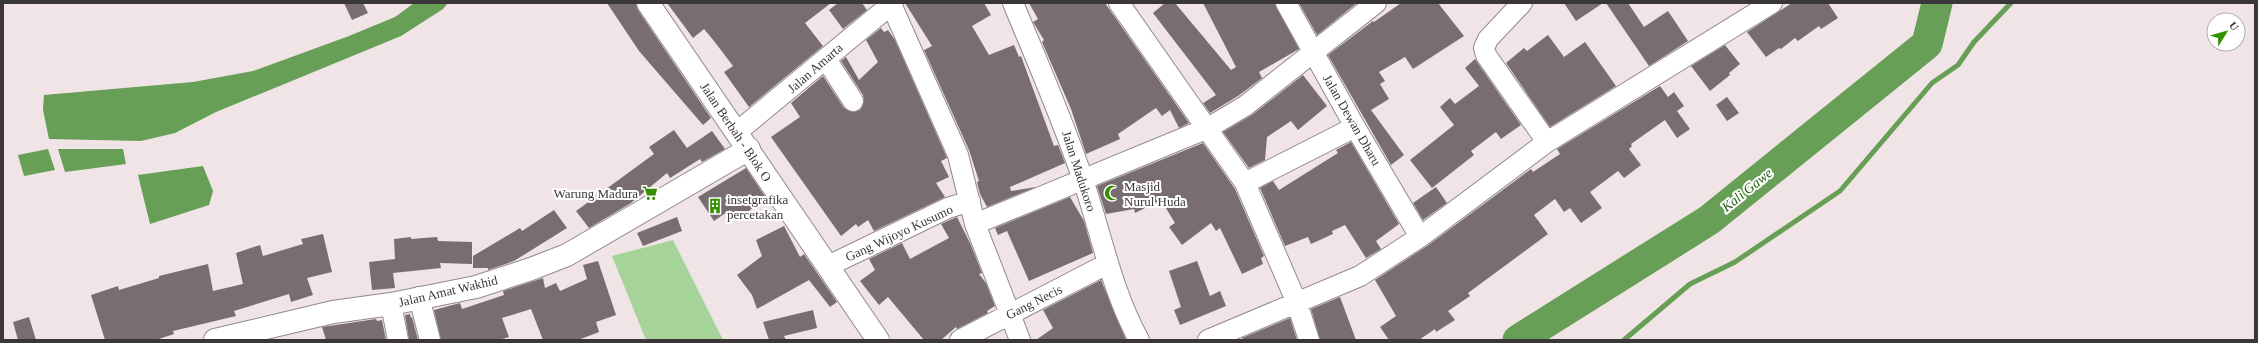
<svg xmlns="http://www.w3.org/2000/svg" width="2258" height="343" viewBox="0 0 2258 343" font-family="Georgia,serif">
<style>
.green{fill:#a5d398}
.water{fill:#669f55}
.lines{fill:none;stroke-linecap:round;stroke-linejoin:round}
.stream{stroke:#669f55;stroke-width:5}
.river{stroke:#669f55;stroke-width:31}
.building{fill:#786e70}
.minor-casing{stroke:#93898b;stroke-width:22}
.tertiary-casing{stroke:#93898b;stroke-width:24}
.secondary-casing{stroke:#93898b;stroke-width:24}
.minor{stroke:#fff;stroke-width:20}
.tertiary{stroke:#fff;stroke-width:22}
.secondary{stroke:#fff;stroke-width:22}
.labels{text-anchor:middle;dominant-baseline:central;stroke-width:4;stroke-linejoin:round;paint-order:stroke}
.street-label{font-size:13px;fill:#3b3638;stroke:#fff}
.poi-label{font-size:13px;fill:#3b3638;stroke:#fff;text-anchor:start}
.water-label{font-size:14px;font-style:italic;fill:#275e12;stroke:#fff}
</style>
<rect width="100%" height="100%" fill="#f0e4e7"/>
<path class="green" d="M673,240L723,340H646L612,256Z"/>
<path class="water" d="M414,3H448L443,9L401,36L216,112L175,133L141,141L49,139L43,110L44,95L193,82L253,71L349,36L395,17Z
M48,149L55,170L24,176L18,155Z
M58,149H123L126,164L65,172Z
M203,166L213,191L209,205L150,224L138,175Z"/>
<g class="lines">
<path class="stream" d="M1624,340L1690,284L1735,262L1840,191L1932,83L1958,65L1974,42L2011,3"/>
<path class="river" d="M1518,340L1709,220L1927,44L1937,3"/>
</g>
<path class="building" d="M344,3H363L368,13L352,20Z
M607,3H636L638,10L711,118L703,125L639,51Z
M667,3H831L805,23L823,46L749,107L724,72L733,66L714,41L704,29L693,38Z
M838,3H862L867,10L843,29L829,10Z
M905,3H984L991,15L972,26L989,55L1014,45L1019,57L1021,56L1054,146L1058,145L1065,163L1010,187L1011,191L1036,187L987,207L980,194L977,182L979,181L969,150L924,50L932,46Z
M1029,3H1105L1189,123L1179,128L1170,110L1162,116L1156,108L1118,134L1120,139L1086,154L1071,109L1042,42L1044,40L1033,22L1038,19Z
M1165,3H1175L1231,70L1236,67L1203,3H1275L1299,49L1259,72L1262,78L1238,96L1210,113L1203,103L1216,95L1153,13Z
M1299,3H1357L1317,35Z
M1401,3H1438L1464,36L1413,69L1405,57L1379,72L1385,81L1380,84L1389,99L1371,110L1404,155L1391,165L1328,55L1373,21L1374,22Z
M1564,3H1603L1576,21Z
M1606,3H1628L1644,27L1668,11L1688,41L1649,66Z
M1792,3H1828L1838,18L1821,29L1819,26L1798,41L1795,38L1781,49L1779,48L1766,57L1747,32Z
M881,28L884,32L888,30L895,40L947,158L941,161L949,177L936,183L945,197L874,231L868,220L858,227L856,224L841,236L771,137L800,117L791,103L823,76L844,108L853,112L860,110L864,101L863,95L841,61L846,57L859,80L878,62L866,40Z
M1548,35L1564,57L1585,42L1616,86L1550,127L1506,63L1524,48L1527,51Z
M1725,45L1740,64L1729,73L1730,75L1710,91L1691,66Z
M1475,59L1521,125L1501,139L1496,132L1471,151L1474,155L1432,188L1410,160L1454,125L1440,107L1450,98L1455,104L1479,86L1465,68Z
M1303,75L1327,106L1298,130L1291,121L1267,137L1265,160L1249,168L1223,132L1252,115Z
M1660,86L1668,97L1674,92L1684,106L1677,111L1690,129L1677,138L1665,120L1631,144L1632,146L1629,149L1641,165L1624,178L1618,171L1590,192L1602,208L1581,223L1570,208L1564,212L1555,199L1534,215L1548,234L1468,293L1470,296L1448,311L1455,320L1436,332L1435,329L1419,340H1389L1380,327L1396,316L1375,280L1427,246L1531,169L1533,172L1560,154L1557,149Z
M1727,97L1739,113L1727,121L1716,105Z
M674,130L687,148L712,131L725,149L702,162L700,159L670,178L667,173L631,203L589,228L576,211L654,154L649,147Z
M1351,142L1399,224L1376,241L1381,249L1366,258L1345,225L1332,231L1333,234L1311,244L1308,237L1285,246L1260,188L1273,181L1279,190L1338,153L1336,150Z
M1203,143L1235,189L1264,256L1261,258L1263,264L1242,274L1220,228L1216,231L1211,223L1182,245L1169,227L1175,223L1161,200L1135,213L1134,209L1106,214L1097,186Z
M746,168L766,198L737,220L730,210L714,221L698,197Z
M1436,187L1447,203L1423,220L1413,203Z
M1070,197L1084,221L1093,253L1029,281L1007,231L998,235L995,228Z
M554,210L567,228L514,261L488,270V268H473V256L520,228L522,231Z
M677,217L682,231L643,246L637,233Z
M957,217L970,243L982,273L979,274L986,283L995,306L987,311L988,313L957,329L956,327L941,340H924L888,297L879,305L860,281L875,270L869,259L902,243L910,259L949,238L941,224Z
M784,226L800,257L804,254L837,302L830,307L809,280L757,309L752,295L737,275L762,256L756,240Z
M323,234L332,272L307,278L313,295L291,302L289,294L234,311L236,316L173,331L174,334L156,340H105L91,295L118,286L119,290L159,278V276L208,264L213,291L243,284L236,253L260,245L263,256L303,244L301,239Z
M411,237V239L437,237L438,241L472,242V264L440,263L441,268L393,273L395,288L372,290L369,262L395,259L394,239Z
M598,261L616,315L596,322L599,332L578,340H543L531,309L502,318L509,337L499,340H441L434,310L460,303L462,309L504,295L503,291L543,278L545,288L556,283L560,291L587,279L583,265Z
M1197,261L1210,296L1220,291L1226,306L1180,325L1174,310L1181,307L1169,271Z
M1101,280L1126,340H1036L1053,328L1043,310Z
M1340,297L1356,340H1320L1311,309Z
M813,310L817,328L784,336L786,340H769L763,322Z
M410,314L411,318L412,317L418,340H409L405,315Z
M29,317L36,340H18L13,322Z
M1290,318L1297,340H1243L1242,338Z
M376,319L377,321L382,320L386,340H326L322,327Z"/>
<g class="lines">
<g class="minor-casing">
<path id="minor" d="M1013,3C1037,61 1062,118 1082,177C1101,232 1111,289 1139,340
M1119,3L1245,183L1297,303L1309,340
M1286,3L1355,127L1420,237
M1522,3L1488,39L1484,48L1486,55L1547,142
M891,4L958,155L975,224L1020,340
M826,59L853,101
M737,132L893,3
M1245,183L1355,127
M975,224L1208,128L1245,106L1376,3
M828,266L948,208L970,201
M419,297L430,340
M391,304L398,340
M960,340L1107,264
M1208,340L1360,276L1420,237L1547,142L1772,3"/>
</g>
<g class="tertiary-casing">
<path id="tertiary" d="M215,340L333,312L391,304L476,287L531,269L567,255L749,149"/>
</g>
<g class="secondary-casing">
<path id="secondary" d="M648,3L878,340"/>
</g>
<use href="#minor" class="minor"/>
<use href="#tertiary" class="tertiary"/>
<use href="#secondary" class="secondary"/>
</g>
<defs>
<g id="supermarket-bare" transform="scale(1.2)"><path d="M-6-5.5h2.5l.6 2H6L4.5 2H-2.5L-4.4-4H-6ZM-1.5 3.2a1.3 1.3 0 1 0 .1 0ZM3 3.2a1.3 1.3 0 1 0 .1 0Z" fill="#349001" stroke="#fff" stroke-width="2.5" paint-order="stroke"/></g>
<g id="mosque-bare" transform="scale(1.2)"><path d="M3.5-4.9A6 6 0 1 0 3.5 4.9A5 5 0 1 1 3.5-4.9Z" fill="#349001" stroke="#fff" stroke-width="2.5" paint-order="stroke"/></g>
<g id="building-bare" transform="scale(1.2)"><path d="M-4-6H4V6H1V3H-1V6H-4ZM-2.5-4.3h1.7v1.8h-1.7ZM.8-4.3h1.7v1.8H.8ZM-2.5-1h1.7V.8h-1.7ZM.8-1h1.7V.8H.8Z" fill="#349001" stroke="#fff" stroke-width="2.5" paint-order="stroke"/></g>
</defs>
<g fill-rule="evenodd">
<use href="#supermarket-bare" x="650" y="193"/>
<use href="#mosque-bare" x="1112" y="193"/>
<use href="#building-bare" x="715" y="206"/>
</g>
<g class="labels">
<g class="street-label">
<text transform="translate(815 68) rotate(-41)">Jalan Amarta</text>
<text transform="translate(1352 120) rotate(60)">Jalan Dewan Dharu</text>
<text transform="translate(736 132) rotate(56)">Jalan Berbah - Blok O</text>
<text transform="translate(1079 171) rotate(72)">Jalan Madukoro</text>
<text transform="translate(899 233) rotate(-25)">Gang Wijoyo Kusumo</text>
<text transform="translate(448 291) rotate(-13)">Jalan Amat Wakhid</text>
<text transform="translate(1034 302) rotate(-27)">Gang Necis</text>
</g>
<g class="poi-label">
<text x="1124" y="186">Masjid<tspan x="1124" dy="15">Nurul Huda</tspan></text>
<text x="638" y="193" text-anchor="end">Warung Madura</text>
<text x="727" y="199">insetgrafika<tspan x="727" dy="15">percetakan</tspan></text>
</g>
<g class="water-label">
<text transform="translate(1747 190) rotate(-39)">Kali Gawe</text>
</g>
</g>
<rect width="2258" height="343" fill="none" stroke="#3b3638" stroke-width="8"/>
<g transform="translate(2226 32) rotate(53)"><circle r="19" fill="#ffffff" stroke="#b1afaf"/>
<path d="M0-3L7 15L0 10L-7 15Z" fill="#349001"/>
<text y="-6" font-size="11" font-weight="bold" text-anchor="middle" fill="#3b3638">U</text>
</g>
</svg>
